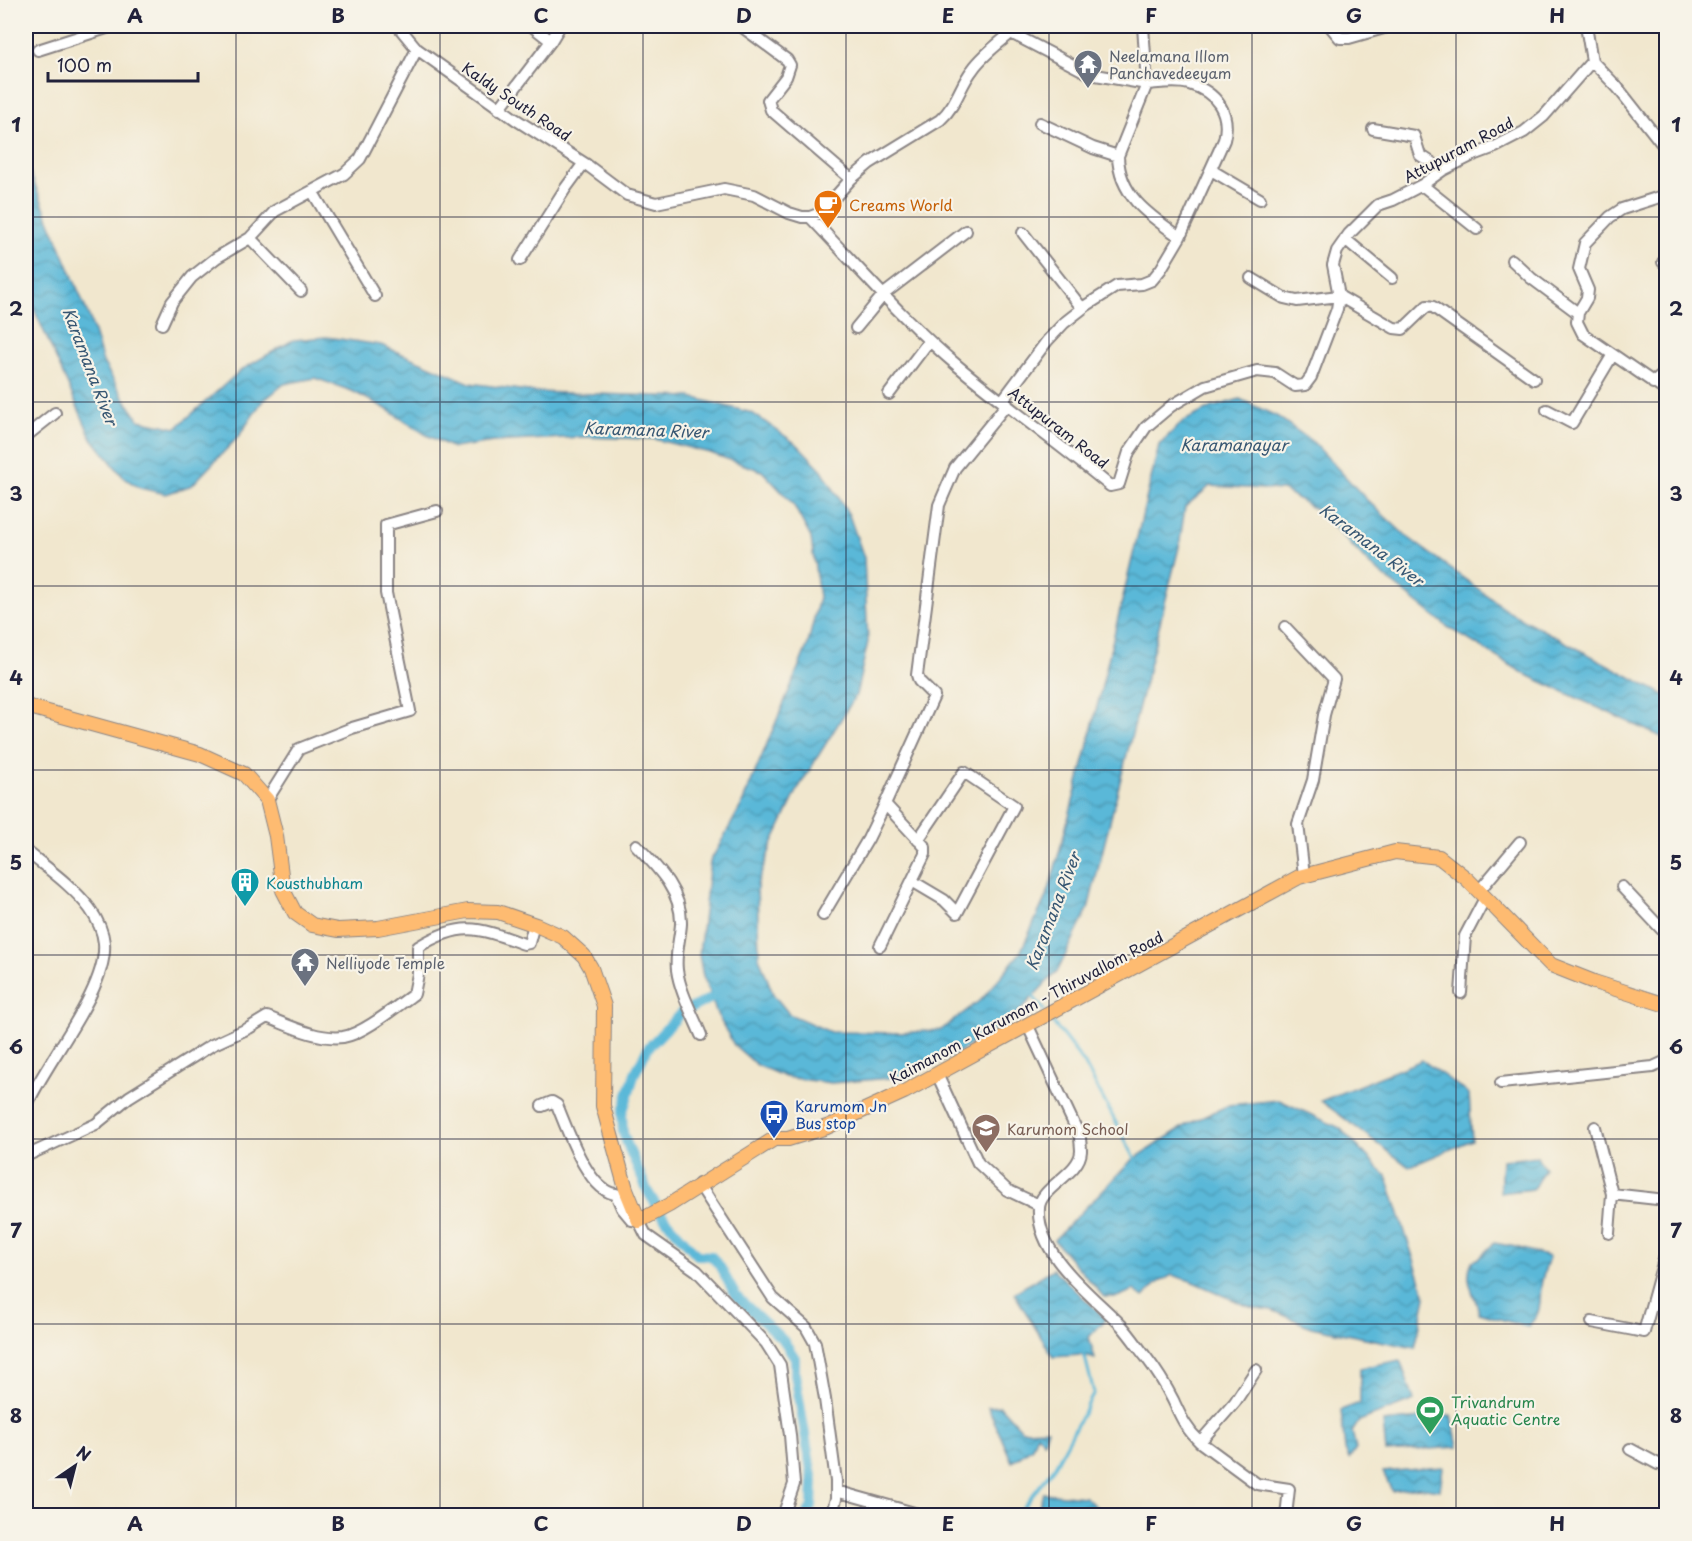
<svg xmlns="http://www.w3.org/2000/svg" width="1692" height="1541" viewBox="0 0 1692 1541" font-family="'Playpen Sans',sans-serif">
<style>
.water{fill:url(#water-waves);stroke:#3e6d8a;stroke-width:1.5}
.lines{fill:none;stroke-linecap:round;stroke-linejoin:round}
.stream{stroke:#5ab8d8;stroke-width:3}
.canal{stroke:#5ab8d8;stroke-width:10}
.minor-casing{stroke:#8a8484;stroke-width:14}
.major-casing{stroke:#8a8484;stroke-width:16}
.minor{stroke:#fff;stroke-width:10}
.major{stroke:#febb71;stroke-width:14}
.grid{fill:none;stroke:#22223b;stroke-width:1.5;stroke-opacity:0.55}
.labels{text-anchor:middle;dominant-baseline:central;stroke-width:4.5;stroke-linejoin:round;paint-order:stroke}
.worship-label{font-size:15px;fill:#5b616d;stroke:#f7f3e8;text-anchor:start}
.street-label{font-size:15px;fill:#22223b;stroke:#f7f3e8}
.food-label{font-size:15px;fill:#c56008;stroke:#f7f3e8;text-anchor:start}
.culture-label{font-size:15px;fill:#0d838f;stroke:#f7f3e8;text-anchor:start}
.transit-label{font-size:15px;fill:#164399;stroke:#f7f3e8;text-anchor:start}
.education-label{font-size:15px;fill:#785e54;stroke:#f7f3e8;text-anchor:start}
.leisure-label{font-size:15px;fill:#27864d;stroke:#f7f3e8;text-anchor:start}
.water-label{font-size:16px;font-style:italic;fill:#365672;stroke:#f7f3e8}
.neatline{fill:none;stroke:#22223b;stroke-width:2}
.grid-label{font-size:20px;text-anchor:middle;font-weight:bold;fill:#22223b}
</style>
<defs>
<pattern id="water-waves" width="16" height="10" patternUnits="userSpaceOnUse" patternTransform="scale(1.5)"><rect width="16" height="10" fill="#5ab8d8"/><path d="M0 5q4-4 8 0t8 0" fill="none" stroke="#4a95b0"/></pattern>
</defs>
<rect width="100%" height="100%" fill="#f7f3e8"/>
<filter id="ink" filterUnits="userSpaceOnUse"><feTurbulence type="fractalNoise" baseFrequency=".0167" numOctaves="2"/><feDisplacementMap in="SourceGraphic" scale="12" xChannelSelector="R" yChannelSelector="G"/><feConvolveMatrix kernelMatrix="1 2 1 2 8 2 1 2 1" color-interpolation-filters="sRGB"/></filter>
<filter id="wash" filterUnits="userSpaceOnUse"><feTurbulence type="fractalNoise" baseFrequency=".008" numOctaves="4" result="noise"/><feDisplacementMap in="SourceGraphic" scale="24" xChannelSelector="R" yChannelSelector="G"/><feGaussianBlur stdDeviation="1.35" result="paint"/><feColorMatrix in="noise" values="0 0 0 0 0 0 0 0 0 0 0 0 0 0 0 0 0 1.4 0 .05"/><feComposite in="paint" operator="in"/></filter>
<g filter="url(#wash)">
<rect width="100%" height="100%" fill="#f1e7ce"/>
<path class="water" d="M26,163L90,319L103,362L122,395L139,420L176,428L241,370L293,340L326,337L381,345L470,383L535,392L691,397L752,413L798,445L822,470L849,515L864,558L868,642L856,695L799,787L772,844L757,885L759,957L773,994L789,1014L830,1032L900,1033L941,1030L983,998L1020,953L1049,890L1086,753L1159,445L1182,422L1210,408L1240,399L1278,417L1314,443L1367,500L1406,536L1511,613L1666,696V739L1525,674L1449,628L1370,565L1320,512L1283,490L1210,486L1185,507L1179,547L1088,909L1058,970L1015,1016L953,1056L902,1077L831,1083L785,1077L757,1065L734,1045L717,1014L703,976L699,955L710,862L741,806L779,715L808,644L819,597L811,538L793,504L762,471L710,453L654,439L581,437L493,442L453,448L425,434L383,407L352,391L315,378L284,384L261,403L239,436L192,485L166,494L140,488L124,478L91,437L26,291Z
M1422,1060L1469,1094L1472,1140L1409,1167L1321,1101Z
M1279,1100L1340,1128L1387,1177L1426,1297L1415,1348L1311,1327L1272,1310L1250,1307L1191,1281L1172,1275L1156,1284L1143,1297L1134,1290L1117,1297H1104L1054,1240L1131,1161L1186,1125L1229,1105Z
M1537,1157L1545,1168L1533,1189L1500,1193L1502,1160Z
M1494,1243L1516,1247L1549,1257C1546,1266 1542,1277 1541,1286C1539,1305 1543,1312 1527,1327L1479,1313C1475,1293 1463,1281 1472,1261L1479,1258Z
M1053,1269L1106,1319L1089,1337L1095,1359L1081,1355L1053,1357L1014,1293Z
M1400,1360L1414,1400L1359,1421L1352,1432L1356,1448L1349,1459L1345,1450L1341,1410L1360,1403V1368Z
M1000,1406L1022,1430L1048,1429L1044,1442L1037,1434L1032,1447L1012,1462L988,1407Z
M1452,1415L1458,1447L1386,1452L1383,1422Z
M1443,1467L1440,1490L1418,1487L1392,1491L1383,1472Z
M1043,1493L1085,1497L1105,1515H1036Z"/>
<g class="lines">
<path class="stream" d="M1032,995L1044,1010
M1051,1020L1084,1063L1137,1162
M1018,1514L1055,1466L1094,1393L1084,1353"/>
<path class="canal" d="M724,992L681,1013L648,1048L635,1073L622,1114L623,1133L629,1149L648,1192L665,1219L697,1255L711,1256L719,1265L736,1296L784,1341L795,1358V1374L813,1482L812,1506L806,1516"/>
</g>
</g>
<g filter="url(#ink)">
<g class="lines">
<g class="minor-casing">
<path id="minor" d="M398,26L417,49L515,119L587,165L627,195L656,203L724,189L754,195L789,213L802,217H810L818,214L827,206L851,179L870,163L940,120C957,105 960,85 973,69C983,55 998,44 1011,33L1015,26
M532,26L551,41
M741,26L787,60L790,65L786,77L768,100L771,110L851,179
M1330,26L1340,38H1349L1391,26
M1586,26L1592,61L1618,88L1666,149
M1011,33L1090,74L1147,84L1143,26
M38,50L113,26H128
M499,109L551,41L560,26
M1373,129L1414,136L1420,155L1443,170
M1118,156C1119,196 1150,216 1180,237
M1211,170L1260,199
M1422,185L1477,229
M312,191L375,296
M1666,195L1622,209L1610,217L1585,243L1579,269L1588,290L1587,298L1578,313L1577,322L1583,334L1666,391
M810,217C859,268 905,322 959,367C1008,408 1061,445 1110,486L1119,484L1129,452L1146,427L1171,406L1205,386L1257,371L1275,373L1295,386L1305,385L1311,377L1337,309L1339,296L1333,265L1337,251L1349,234L1378,205L1393,200L1422,185L1443,170L1471,156L1495,147L1524,132L1544,116L1592,61
M1023,233L1082,308
M250,238L301,291
M1345,239L1392,278
M520,260L565,189L584,163
M1512,260L1531,278L1578,313
M1663,262L1666,260
M1251,278L1284,298L1297,301L1339,296L1394,328L1403,329L1427,306L1433,307L1534,379
M162,324L172,302L192,277L216,258L250,238L275,211L344,174L360,159L417,49
M856,328L884,294L966,231
M1653,383L1666,372
M889,394L929,341
M1002,401L1047,341L1064,323L1087,305L1117,286L1142,284L1152,280L1161,269L1180,237L1224,140C1231,113 1217,92 1189,84C1177,80 1160,83 1147,84L1118,156L1093,148L1040,123
M1547,410L1572,423L1612,356
M26,436L55,413
M1285,627L1334,679L1324,715L1313,780L1298,824L1304,875
M267,800L299,749L352,728L410,711L386,593V525L437,511
M636,845C657,867 682,891 681,924C680,939 675,954 677,970C680,992 693,1015 701,1035
M26,851C47,868 74,887 90,909C97,919 103,932 104,943C108,990 45,1062 26,1107
M912,881L944,900L957,913L1014,806L964,772L918,840
M1622,887L1666,934
M1479,891L1520,842
M823,915L868,839L885,804
M880,946L925,854V847L885,804L934,696L919,681L917,675L939,505L955,468L1007,404
M1461,993L1465,936L1485,898
M1028,1026L1080,1137C1080,1141 1081,1146 1081,1151C1080,1174 1040,1187 1039,1208C1036,1255 1092,1295 1121,1325C1130,1335 1138,1347 1146,1357C1156,1370 1166,1386 1173,1400C1181,1417 1186,1429 1200,1442L1235,1402L1256,1370
M937,1074L978,1163L1007,1190L1039,1205
M1501,1083L1653,1067L1666,1061
M542,1106L552,1102L557,1105C567,1128 588,1192 616,1194L622,1208L632,1220L639,1221L646,1235L697,1271L766,1343L780,1365L790,1435L794,1484L783,1516
M1595,1127L1612,1194
M26,1156L96,1124L129,1097L212,1045L249,1028L267,1017C290,1026 318,1040 343,1037C363,1034 397,1006 414,994L418,974V947C462,920 479,928 524,944L529,943L534,924
M699,1184L773,1298L806,1327L815,1343L825,1399L836,1481V1499L831,1516
M1609,1233L1612,1194L1666,1200
M1592,1322L1644,1332L1666,1252
M1200,1442L1257,1484L1289,1489L1286,1516
M1630,1449L1658,1464L1666,1465
M836,1491L925,1516"/>
</g>
<g class="major-casing">
<path id="major" d="M26,706L200,754L244,774L267,800L276,836L283,890L295,913L312,925L338,930L378,928L468,911L498,912L536,925L563,937L584,956L591,968L604,1006L603,1106L626,1189L639,1221L669,1205L774,1139H788L827,1127L904,1092L1299,877L1395,852L1439,857L1467,879L1551,965L1594,982L1666,1005"/>
</g>
<use href="#minor" class="minor"/>
<use href="#major" class="major"/>
</g>
</g>
<path class="grid" d="M236,26V1516M440,26V1516M643,26V1516M846,26V1516M1049,26V1516M1252,26V1516M1456,26V1516M26,217H1666M26,402H1666M26,586H1666M26,770H1666M26,955H1666M26,1139H1666M26,1324H1666"/>
<defs>
<g id="temple-pin" transform="scale(1.5)"><path d="M0 17L-7.5 6A9.5 9.5 0 1 1 7.5 6Z" fill="#6b7280" stroke="#f7f3e8"/><path d="M0-6L5-2H3V0L6.5 2.5H4V6H1.5V3h-3V6H-4V2.5H-6.5L-3 0V-2H-5Z" fill="#fff"/></g>
<g id="cafe-pin" transform="scale(1.5)"><path d="M0 17L-7.5 6A9.5 9.5 0 1 1 7.5 6Z" fill="#e8710a" stroke="#f7f3e8"/><path d="M-5.5-4.5H6V0H3Q3 3.5 0 3.5H-2.5Q-5.5 3.5-5.5 0ZM3-3.2v2h1.7v-2ZM-6 4.5H4V6H-6Z" fill="#fff"/></g>
<g id="building-pin" transform="scale(1.5)"><path d="M0 17L-7.5 6A9.5 9.5 0 1 1 7.5 6Z" fill="#0f9aa8" stroke="#f7f3e8"/><path d="M-4-6H4V6H1V3H-1V6H-4ZM-2.5-4.3h1.7v1.8h-1.7ZM.8-4.3h1.7v1.8H.8ZM-2.5-1h1.7V.8h-1.7ZM.8-1h1.7V.8H.8Z" fill="#fff"/></g>
<g id="bus-pin" transform="scale(1.5)"><path d="M0 17L-7.5 6A9.5 9.5 0 1 1 7.5 6Z" fill="#1a4fb4" stroke="#f7f3e8"/><path d="M-5-6H5V4H4V6H2V4H-2V6H-4V4H-5ZM-3.5-4V0h7V-4ZM-3.5 1.2v1.5H-2V1.2ZM2 1.2v1.5H3.5V1.2Z" fill="#fff"/></g>
<g id="school-pin" transform="scale(1.5)"><path d="M0 17L-7.5 6A9.5 9.5 0 1 1 7.5 6Z" fill="#8d6e63" stroke="#f7f3e8"/><path d="M0-5L7-2L0 1L-7-2ZM-4 1L0 2.5L4 1V4Q0 6-4 4Z" fill="#fff"/></g>
<g id="stadium-pin" transform="scale(1.5)"><path d="M0 17L-7.5 6A9.5 9.5 0 1 1 7.5 6Z" fill="#2e9e5b" stroke="#f7f3e8"/><path d="M0-5a6.5 5 0 1 0 0 10a6.5 5 0 1 0 0-10ZM-3.5-1.8h7v3.6h-7Z" fill="#fff"/></g>
</defs>
<g fill-rule="evenodd">
<use href="#temple-pin" x="1088" y="64"/>
<use href="#cafe-pin" x="828" y="204"/>
<use href="#building-pin" x="245" y="882"/>
<use href="#temple-pin" x="305" y="962"/>
<use href="#bus-pin" x="774" y="1114"/>
<use href="#school-pin" x="986" y="1128"/>
<use href="#stadium-pin" x="1430" y="1410"/>
</g>
<g class="labels">
<g class="worship-label">
<text x="1109" y="55">Neelamana Illom<tspan x="1109" dy="17">Panchavedeeyam</tspan></text>
<text x="326" y="962">Nelliyode Temple</text>
</g>
<g class="street-label">
<text transform="translate(517 101) rotate(34)">Kaldy South Road</text>
<text transform="translate(1458 149) rotate(-28)">Attupuram Road</text>
<text transform="translate(1059 427) rotate(38)">Attupuram Road</text>
<text transform="translate(1026 1007) rotate(-28)">Kaimanom - Karumom - Thiruvallom Road</text>
</g>
<g class="food-label">
<text x="849" y="204">Creams World</text>
</g>
<g class="culture-label">
<text x="266" y="882">Kousthubham</text>
</g>
<g class="transit-label">
<text x="795" y="1105">Karumom Jn<tspan x="795" dy="17">Bus stop</tspan></text>
</g>
<g class="education-label">
<text x="1007" y="1128">Karumom School</text>
</g>
<g class="leisure-label">
<text x="1451" y="1401">Trivandrum<tspan x="1451" dy="17">Aquatic Centre</tspan></text>
</g>
<g class="water-label">
<text transform="translate(91 366) rotate(69)">Karamana River</text>
<text transform="translate(646 429) rotate(2)">Karamana River</text>
<text x="1234" y="444">Karamanayar</text>
<text transform="translate(1372 544) rotate(37)">Karamana River</text>
<text transform="translate(1052 911) rotate(-69)">Karamana River</text>
</g>
</g>
<rect width="1692" height="1541" fill="none" stroke="#f7f3e8" stroke-width="66"/>
<g transform="translate(75 1466) rotate(35)" stroke="#f7f3e8" stroke-width="4.5" paint-order="stroke">
<path d="M0-4.5L10 22L0 15L-10 22Z" fill="#22223b"/>
<text y="-9" font-size="16" font-weight="bold" text-anchor="middle" fill="#22223b">N</text>
</g>
<path d="M48 72v9h150v-9" fill="none" stroke="#22223b" stroke-width="3"/>
<text x="57" y="72" font-size="18" fill="#22223b" stroke="#f7f3e8" stroke-width="4.5" paint-order="stroke">100 m</text>
<rect x="33" y="33" width="1626" height="1475" class="neatline"/>
<g class="grid-label">
<text x="135" y="23">A</text>
<text x="338" y="23">B</text>
<text x="541" y="23">C</text>
<text x="744" y="23">D</text>
<text x="948" y="23">E</text>
<text x="1151" y="23">F</text>
<text x="1354" y="23">G</text>
<text x="1557" y="23">H</text>
<text x="16" y="132">1</text>
<text x="1676" y="132">1</text>
<text x="16" y="316">2</text>
<text x="1676" y="316">2</text>
<text x="16" y="501">3</text>
<text x="1676" y="501">3</text>
<text x="16" y="685">4</text>
<text x="1676" y="685">4</text>
<text x="16" y="870">5</text>
<text x="1676" y="870">5</text>
<text x="16" y="1054">6</text>
<text x="1676" y="1054">6</text>
<text x="16" y="1238">7</text>
<text x="1676" y="1238">7</text>
<text x="16" y="1423">8</text>
<text x="1676" y="1423">8</text>
<text x="135" y="1531">A</text>
<text x="338" y="1531">B</text>
<text x="541" y="1531">C</text>
<text x="744" y="1531">D</text>
<text x="948" y="1531">E</text>
<text x="1151" y="1531">F</text>
<text x="1354" y="1531">G</text>
<text x="1557" y="1531">H</text>
</g>
</svg>
